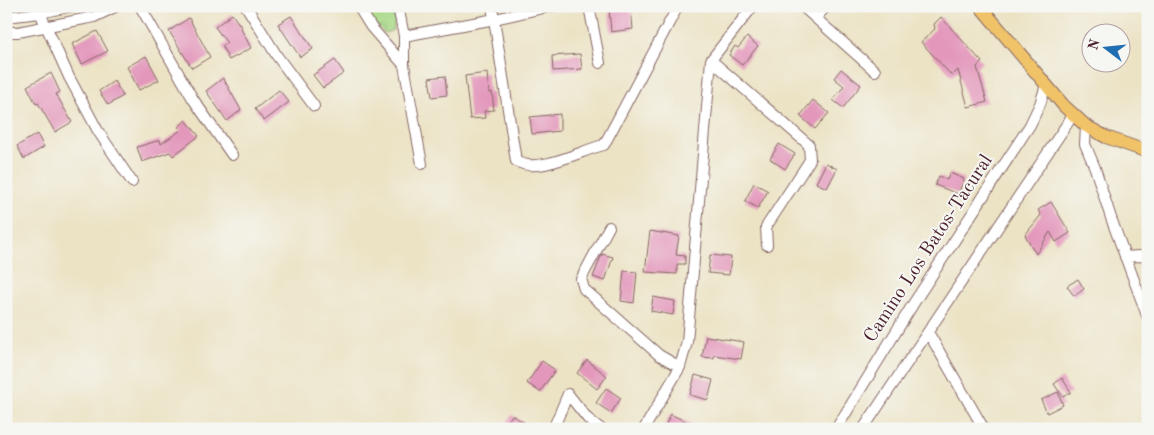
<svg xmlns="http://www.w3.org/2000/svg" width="1154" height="435" viewBox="0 0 1154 435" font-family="'Old Standard TT',serif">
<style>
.park{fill:url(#park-crowns);stroke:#7a7c5a}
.building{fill:#e397bb}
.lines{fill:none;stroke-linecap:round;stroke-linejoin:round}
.minor-casing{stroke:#836461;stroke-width:12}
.major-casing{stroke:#836461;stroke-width:14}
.minor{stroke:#fff;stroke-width:10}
.major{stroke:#f1c369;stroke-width:12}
.labels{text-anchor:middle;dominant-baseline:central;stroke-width:4;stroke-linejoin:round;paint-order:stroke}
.street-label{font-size:19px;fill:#4a1f2b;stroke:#f6f6f2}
</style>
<defs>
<pattern id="park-crowns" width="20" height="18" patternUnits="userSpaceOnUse" patternTransform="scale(1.25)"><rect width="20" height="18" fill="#a9da88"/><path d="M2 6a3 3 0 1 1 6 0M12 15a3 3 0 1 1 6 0" fill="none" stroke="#93bb76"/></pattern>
</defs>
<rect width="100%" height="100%" fill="#f6f6f2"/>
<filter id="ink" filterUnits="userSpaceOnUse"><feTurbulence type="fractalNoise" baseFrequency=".02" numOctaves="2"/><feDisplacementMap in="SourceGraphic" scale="10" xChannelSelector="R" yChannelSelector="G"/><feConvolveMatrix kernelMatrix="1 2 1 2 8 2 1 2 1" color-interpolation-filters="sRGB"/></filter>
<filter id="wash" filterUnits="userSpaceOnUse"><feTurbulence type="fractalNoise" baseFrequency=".0096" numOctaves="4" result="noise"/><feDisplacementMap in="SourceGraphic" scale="20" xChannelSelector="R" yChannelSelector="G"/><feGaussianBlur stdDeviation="1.12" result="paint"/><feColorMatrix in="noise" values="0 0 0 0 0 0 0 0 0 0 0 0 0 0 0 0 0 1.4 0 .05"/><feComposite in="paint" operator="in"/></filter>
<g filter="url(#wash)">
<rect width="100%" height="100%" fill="#ece3c5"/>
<path class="park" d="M363,6H392L395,22L393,30L385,33C375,26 369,16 363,6Z"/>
<g id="blocks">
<path class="building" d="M631,8L633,29L611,32L609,10Z
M232,14L242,28L241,29L251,48L229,60L222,46L227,43L215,27Z
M291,16L313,49L300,57L278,24Z
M941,17L982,62L977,67L987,102L968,107L958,70L952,76L921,42L935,29L934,24Z
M189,18L210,57L192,68L169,31Z
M97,31L108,51L82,64L72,44Z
M747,37L758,46L742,65L729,55L735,46L738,48Z
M580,54L582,69L553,71L552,56Z
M146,56L159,80L139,90L127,67Z
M335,60L344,73L323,88L313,75Z
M841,69L861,85L843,108L833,100L844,86L834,78Z
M51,73L60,92L56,94L72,122L55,132L38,103L36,104L27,86Z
M487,73L489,93L492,92L494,110L484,111L485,118L470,119L465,76Z
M445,76L447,95L432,97L429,78Z
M223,78L241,110L227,121L206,91Z
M114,81L123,96L108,105L99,91Z
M279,90L289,102L264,121L255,109Z
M813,100L829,113L815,129L800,116Z
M560,114V131L532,134L530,117Z
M186,120L199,136L173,156L170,152L142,162L137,147L160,140L161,144L181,130L178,127Z
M37,134L44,147L24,159L17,146Z
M779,144L795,154L785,169L770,159Z
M826,163L837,169L827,188L816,183Z
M950,173L964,179L958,194L935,185L939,176L947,180Z
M754,183L768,191L758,208L745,201Z
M1051,202L1070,233L1056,242L1050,232L1036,254L1025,235L1041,215L1038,210Z
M650,231L679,236L676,255L685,256V264H677V274L645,272Z
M602,254L613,257L605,281L593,277Z
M710,255L731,257L729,275L708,273Z
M624,271L637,272L634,303L621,301Z
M1078,279L1084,289L1074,296L1067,286Z
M653,297L675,301L673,315L651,311Z
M706,336L744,342L741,359L714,355V358L702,357Z
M587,360L607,376L597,389L577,373Z
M542,361L555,370L540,392L527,383Z
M695,375L713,380L708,400L690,395Z
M1062,378L1071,392L1063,397L1054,384Z
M606,388L621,398L611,413L596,403Z
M1058,392L1063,405L1047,413L1041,400Z
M670,414L702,429H664Z
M512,415L534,429H503Z"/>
</g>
</g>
<g filter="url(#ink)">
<use href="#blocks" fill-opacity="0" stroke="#836461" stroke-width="1"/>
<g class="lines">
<g class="minor-casing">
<path id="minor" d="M37,6L69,77L98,131L132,182
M140,6L193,99L232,155
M246,6L277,56L314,106
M358,6L371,27L404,65
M398,6L404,36V65L422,164
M492,6L516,161C538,175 581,150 604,145L678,6
M589,6L600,63
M802,6L875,71
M6,17L40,13L73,6
M815,18L827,6
M6,32H18L94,17L117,6
M404,36L495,19L552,6
M711,60L809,145L810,160L766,227L767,245
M1086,126L1085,144L1095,168L1111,218L1148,318
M609,227L581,279L584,289L659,355L680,367
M1125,257L1139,256L1148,257
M928,332L984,429
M553,429L568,394L588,419L601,429
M644,429L680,367L687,342L711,60L753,6
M836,429L915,301L1030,125L1040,104L1046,85
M863,429L1073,115"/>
</g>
<g class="major-casing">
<path id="major" d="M980,6L1064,106L1086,126L1106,137L1148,152"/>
</g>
<use href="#minor" class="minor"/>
<use href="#major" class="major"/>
</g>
</g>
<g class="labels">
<g class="street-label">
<text transform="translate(929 249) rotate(-57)">Camino Los Batos-Tacural</text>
</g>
</g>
<rect width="1154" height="435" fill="none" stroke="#f6f6f2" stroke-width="25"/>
<g transform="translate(1106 48) rotate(286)"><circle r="24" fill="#f6f6f2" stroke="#b1a0a2"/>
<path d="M0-4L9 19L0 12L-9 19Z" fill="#1f6fb2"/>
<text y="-8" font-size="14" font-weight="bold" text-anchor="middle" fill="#4a1f2b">N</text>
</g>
</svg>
